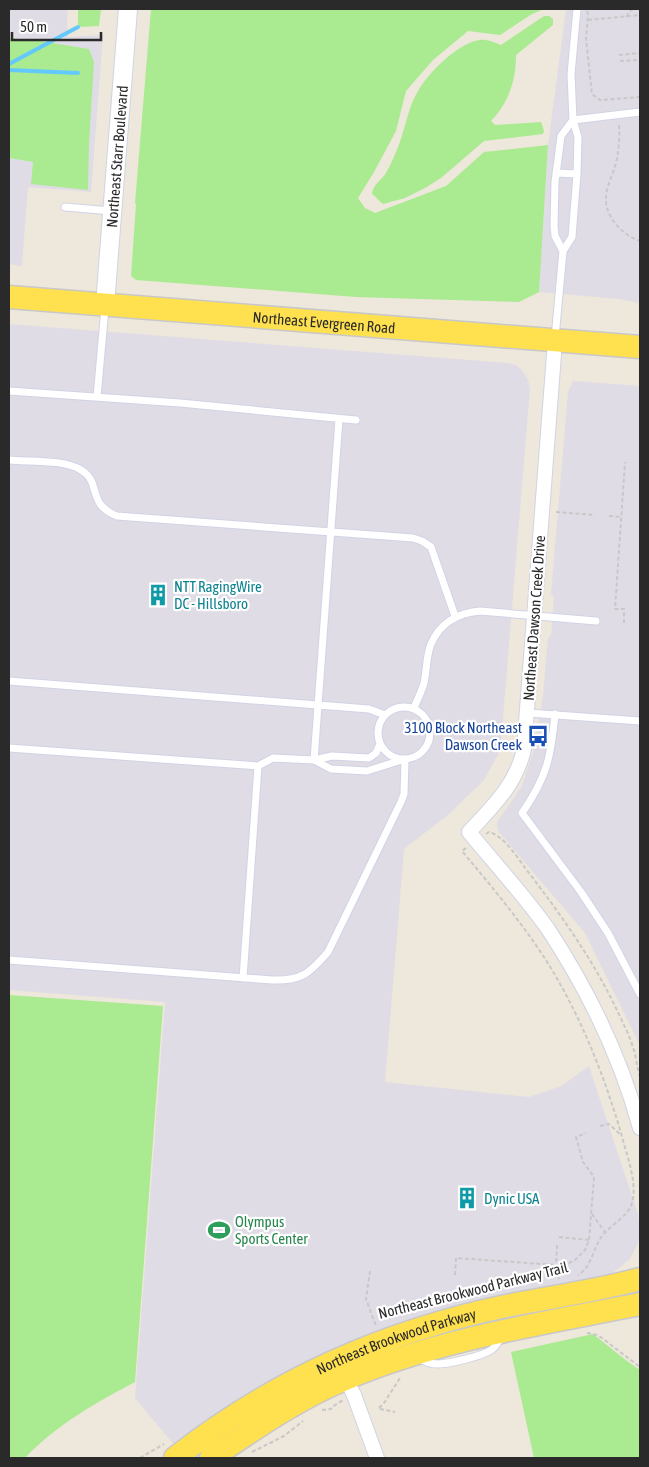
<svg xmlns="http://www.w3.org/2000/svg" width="649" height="1467" viewBox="0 0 649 1467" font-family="'Asap Condensed',sans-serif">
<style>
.industrial{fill:#e0dce6}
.green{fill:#aaea91}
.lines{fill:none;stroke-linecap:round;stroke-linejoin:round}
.stream{stroke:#63c9fb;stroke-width:4}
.service-casing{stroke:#d0d3e5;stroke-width:9}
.minor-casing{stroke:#d0d3e5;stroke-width:16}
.tertiary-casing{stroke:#d0d3e5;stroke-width:20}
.primary-casing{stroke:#c8c8c8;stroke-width:25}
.path{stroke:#c8c8c8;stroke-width:2;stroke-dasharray:4 2.5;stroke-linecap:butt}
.service{stroke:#fff;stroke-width:7}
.minor{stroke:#fff;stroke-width:14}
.tertiary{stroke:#fff;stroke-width:18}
.primary{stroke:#ffe14f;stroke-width:22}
.labels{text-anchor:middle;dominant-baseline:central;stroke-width:4.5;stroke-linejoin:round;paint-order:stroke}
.street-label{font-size:15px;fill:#2a2a2a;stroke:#fff}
.culture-label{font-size:15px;fill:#0d838f;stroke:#fff;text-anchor:start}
.transit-label{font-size:15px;fill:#164399;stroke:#fff;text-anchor:end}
.leisure-label{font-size:15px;fill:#27864d;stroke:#fff;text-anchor:start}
</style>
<rect width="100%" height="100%" fill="#eee7db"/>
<path class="industrial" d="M9,9H68L67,21L68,37L103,35L91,192L28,187L22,266L9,264Z
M566,9H640V303L619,299L539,292L548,145Z
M9,324L508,363L516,365L522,370L528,380L530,389L501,742L499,753L484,780L448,815L404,849L385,1082L529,1097L561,1086L589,1066L638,1214L640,1231L638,1243L630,1259L614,1272L604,1276L498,1300L175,1446L135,1398L165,1002L9,990Z
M573,381L640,386V1046L585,933L498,831L497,822L522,786L533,751L543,696L548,638L551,635L554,597L551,594L568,392Z"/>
<path class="green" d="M78,9H101L99,26L78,27Z
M151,9H544L532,14L500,35L468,31L433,60L406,91L396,131L374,172L358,198L365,208L375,213L446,186L484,152L548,145L539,292L519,302L356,297L136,280L131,276L136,204L135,203Z
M544,16H549L553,19V25L516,55C516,80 509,102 491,121L495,125L541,122L544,131L543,134L484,141L441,178L425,188L405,198L383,204C378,201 377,197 372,194C373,184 381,181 386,173C390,166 393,159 396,152C405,132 407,109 418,91C429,72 457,44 479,40C487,39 493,42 501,45Z
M9,38L40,41L89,49L94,62L89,143L88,190L31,184L33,162L9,158Z
M9,995L163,1006L135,1382C95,1403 55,1426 25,1458H9Z
M593,1334L627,1361L640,1370V1458H534L511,1352Z"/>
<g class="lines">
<path class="stream" d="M9,64L78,27
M9,70L78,73"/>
<g class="service-casing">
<path id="service" d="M556,173L577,174
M65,207L112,211
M563,251L555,236L554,226L555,182L561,136L573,120L640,112
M555,338L563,251L572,237L577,174L578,137L573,120L571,74L577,9
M9,391L180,403L356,420
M97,397L105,308
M9,460C29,462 64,459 81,470C102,482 86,504 117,516L413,538L422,541L431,547L455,616
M9,681L369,709L385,715
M378 733a26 26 0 1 1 52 0a26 26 0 1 1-52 0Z
M414,708C417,700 422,691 424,683C427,670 426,656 431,644C440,623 458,613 480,611L596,621
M528,713L640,721
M555,714C551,757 547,777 522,813L581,892L608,933L640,994
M9,748L258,766L273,758L314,760L332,756L369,758L376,753L380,744
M314,760L339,419
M9,960L272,980C301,981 309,974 328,952L401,802L404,794L405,759L367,771L331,769L314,760
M243,978L258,766
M419,1358C425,1362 431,1364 438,1364C448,1364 483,1356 491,1350C496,1347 498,1342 501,1338"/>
</g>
<g class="minor-casing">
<path id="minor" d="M555,341L524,749C516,785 493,806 469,832C495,864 524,895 548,929C588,990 621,1058 640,1128
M343,1373L354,1395L377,1458"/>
</g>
<g class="tertiary-casing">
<g id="tertiary">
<path id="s1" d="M105,305L128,9"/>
</g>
</g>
<g class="primary-casing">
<g id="primary">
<path id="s2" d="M9,297L640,347"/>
<path id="s3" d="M175,1458C275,1380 383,1332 506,1306C551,1297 596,1291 640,1279"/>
<path d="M211,1458C254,1429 297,1399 345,1379C439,1339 541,1324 640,1304"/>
</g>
</g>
<path class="path" d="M587,11L588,14L586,39L592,94L600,100L640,97
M627,17L628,13L633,9
M588,20L640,15
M619,55L640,53
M620,61L640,60
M619,125C620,134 619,144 618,152C617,165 610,178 607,190C601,213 620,234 640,241
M556,512L595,515
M609,516L621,517
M624,623V609H615L625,462
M486,834L489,832C504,836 517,857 526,869C564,919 597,965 623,1023C628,1033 634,1047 636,1059C637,1065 638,1070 640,1077
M466,848L462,851C492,887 524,925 549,965C581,1017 604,1075 621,1133C626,1153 638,1183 632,1203C628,1217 610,1225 602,1236C593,1248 592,1267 578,1275
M600,1126L609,1124L621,1135
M592,1214L605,1232
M559,1237L589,1240
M557,1245L556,1265L559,1279
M370,1271L366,1299L376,1326
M455,1275L456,1258L556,1265L569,1263L575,1260L585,1250L589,1240L594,1177L583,1162L576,1137L586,1133
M587,1333L597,1335L602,1338L640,1367
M379,1408L384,1403L400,1378
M380,1409L395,1412
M322,1410L331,1409L332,1407L343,1400
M252,1452L284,1436L303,1421
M140,1458L164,1444"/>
<use href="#service" class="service"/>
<use href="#minor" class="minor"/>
<use href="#tertiary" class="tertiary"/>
<use href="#primary" class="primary"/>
</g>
<defs>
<g id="building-bare" transform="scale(1.725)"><path d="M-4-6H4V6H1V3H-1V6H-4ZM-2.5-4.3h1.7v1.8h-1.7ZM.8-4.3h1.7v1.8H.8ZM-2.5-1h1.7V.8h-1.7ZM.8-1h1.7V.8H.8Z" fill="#0f9aa8" stroke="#fff" stroke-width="2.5" paint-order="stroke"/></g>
<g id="bus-bare" transform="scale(1.725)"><path d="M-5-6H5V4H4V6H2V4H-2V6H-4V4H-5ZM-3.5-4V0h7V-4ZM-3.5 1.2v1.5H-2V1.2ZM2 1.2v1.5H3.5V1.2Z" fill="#1a4fb4" stroke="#fff" stroke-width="2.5" paint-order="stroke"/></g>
<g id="stadium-bare" transform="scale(1.725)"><path d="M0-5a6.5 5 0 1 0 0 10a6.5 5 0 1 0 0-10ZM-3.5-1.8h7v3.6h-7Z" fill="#2e9e5b" stroke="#fff" stroke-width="2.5" paint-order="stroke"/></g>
</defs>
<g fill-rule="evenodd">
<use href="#building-bare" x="158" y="595"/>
<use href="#bus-bare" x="538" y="736"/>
<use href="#building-bare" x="467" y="1198"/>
<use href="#stadium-bare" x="219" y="1230"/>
</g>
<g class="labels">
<g class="street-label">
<text stroke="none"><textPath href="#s1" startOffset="149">Northeast Starr Boulevard</textPath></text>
<text stroke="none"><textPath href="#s2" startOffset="316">Northeast Evergreen Road</textPath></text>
<text transform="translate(534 618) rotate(-86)">Northeast Dawson Creek Drive</text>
<text transform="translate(473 1290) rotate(-14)">Northeast Brookwood Parkway Trail</text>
<text stroke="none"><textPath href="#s3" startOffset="252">Northeast Brookwood Parkway</textPath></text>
</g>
<g class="culture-label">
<text x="174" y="586">NTT RagingWire<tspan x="174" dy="17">DC - Hillsboro</tspan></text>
<text x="484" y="1198">Dynic USA</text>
</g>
<g class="transit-label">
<text x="522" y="727">3100 Block Northeast<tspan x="522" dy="17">Dawson Creek</tspan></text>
</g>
<g class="leisure-label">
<text x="235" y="1221">Olympus<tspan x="235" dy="17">Sports Center</tspan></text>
</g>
</g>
<rect width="649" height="1467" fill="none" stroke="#2a2a2a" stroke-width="20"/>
<path d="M12 32v8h89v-8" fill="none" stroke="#2a2a2a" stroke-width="2.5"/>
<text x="20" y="32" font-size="15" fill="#2a2a2a" stroke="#ffffff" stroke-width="4" paint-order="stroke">50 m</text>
</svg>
